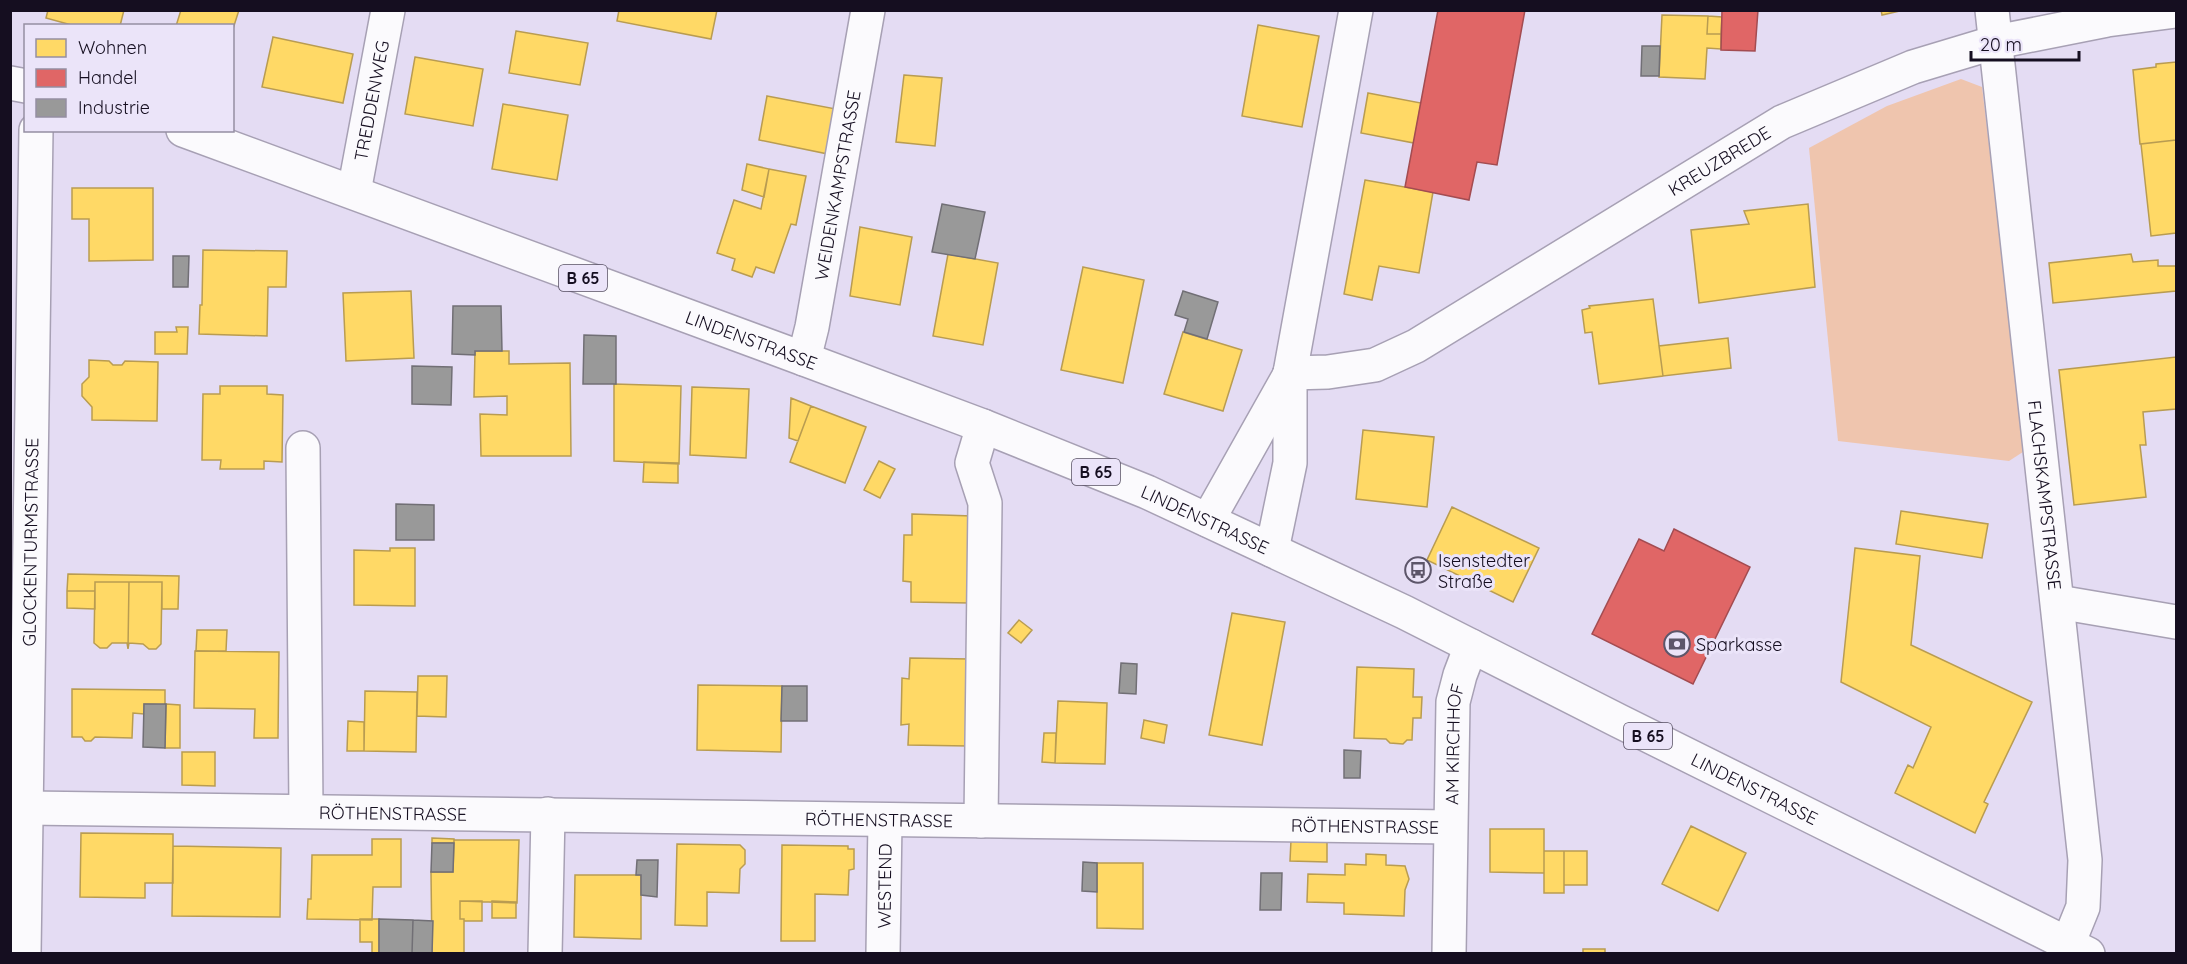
<svg xmlns="http://www.w3.org/2000/svg" width="2187" height="964" viewBox="0 0 2187 964" font-family="Quicksand,sans-serif">
<style>
.green{fill:#efc5ae}
.homes{fill:#ffd966;stroke:#b99c51;stroke-width:1.5}
.shops{fill:#e06666;stroke:#a34c51;stroke-width:1.5}
.industry{fill:#999;stroke:#716f75;stroke-width:1.5}
.lines{fill:none;stroke-linecap:round;stroke-linejoin:round}
.minor-casing{stroke:#a7a0b4;stroke-width:36}
.major-casing{stroke:#a7a0b4;stroke-width:36}
.minor{stroke:#fbfafd;stroke-width:33}
.major{stroke:#fbfafd;stroke-width:33}
.labels{text-anchor:middle;dominant-baseline:central;stroke-width:6;stroke-linejoin:round;paint-order:stroke}
.shield{fill:#ebe4f9;stroke:#554e61;stroke-width:1.5}
.shield-label{font-size:16px;font-weight:bold;fill:#150e20}
.street-label{font-size:18px;fill:#150e20;stroke:#ebe4f9}
.poi-label{font-size:18px;fill:#150e20;stroke:#ebe4f9;text-anchor:start}
</style>
<rect width="100%" height="100%" fill="#e4dcf3"/>
<path class="green" d="M1961,79L1982,87L2026,450L2009,461L1838,441L1809,148L1887,106Z"/>
<path class="homes" d="M48,10H124L120,26H75L46,18Z
M181,10H239L232,32V26H176Z
M619,10H717L711,39L617,21Z
M1881,10H1904L1882,15Z
M1662,15L1708,16L1707,34H1721V49L1707,48L1705,79L1659,77Z
M1708,16L1722,17L1721,34H1707Z
M1258,25L1319,36L1302,127L1242,116Z
M516,31L588,43L580,85L509,73Z
M273,37L353,54L343,103L262,87Z
M415,57L483,69L473,126L405,114Z
M2176,62V140L2140,144L2133,70L2156,67V64Z
M904,75L942,78L935,146L896,142Z
M1368,93L1421,103L1414,143L1361,133Z
M767,96L836,109L828,154L759,140Z
M503,104L568,115L557,180L492,169Z
M2176,140V233L2151,236L2141,144Z
M747,164L769,169L764,197L742,190Z
M769,169L806,176L796,225L791,224L774,273L756,267L752,277L732,270L735,259L717,253L734,200L761,209Z
M1365,180L1433,192L1419,273L1379,266L1372,300L1344,294Z
M72,188H153V260L89,261V219H72Z
M1808,204L1815,287L1699,303L1691,230L1749,224L1744,211Z
M860,227L912,237L900,305L850,296Z
M203,250L287,251L286,287H268L267,336L199,334L200,305H202Z
M948,254L998,263L983,345L933,336Z
M2131,254L2133,262L2158,260V266H2176V291L2053,303L2049,263Z
M1083,267L1144,280L1123,383L1061,370Z
M411,291L414,358L346,361L343,293Z
M1653,299L1663,376L1599,384L1592,332L1585,333L1582,310L1590,308L1589,306Z
M176,327H188L187,354H155V332H177Z
M1183,332L1242,350L1223,411L1164,394Z
M1728,338L1731,368L1663,376L1659,346Z
M475,351H509V364L570,363L571,456H481L480,414L507,415V396L474,397Z
M2176,357V409L2143,412L2146,445H2140L2146,497L2074,505L2059,370Z
M89,360L109,361L113,365H122L125,361L158,362L157,421L92,420V407L82,396V384L89,377Z
M614,384L681,386L679,464L614,461Z
M220,386H267V394L283,395L282,462L264,461V469H220L221,460H202L203,394H220Z
M692,387L749,389L746,458L690,455Z
M791,398L811,406L798,441L789,438Z
M811,406L866,427L845,483L790,462Z
M1363,430L1434,437L1427,507L1356,499Z
M879,461L895,469L880,498L864,490Z
M644,462L678,463V483L643,482Z
M1452,507L1539,548L1513,602L1427,560Z
M1901,511L1988,524L1982,558L1896,544Z
M912,514L972,516L970,603L911,602V582L903,581L904,535H912Z
M390,548H415V606L354,605V550L390,551Z
M1855,548L1920,556L1911,645L2032,702L1984,802L1988,804L1975,833L1895,793L1908,765L1913,768L1931,727L1841,682Z
M68,574L179,576L178,609H162V582H95V591H67Z
M95,582H129L128,649L127,643H112L107,648H100L94,643Z
M129,582H162L161,644L156,649H149L143,644L129,643L128,649Z
M67,591H95V609L67,608Z
M1232,613L1285,622L1262,745L1209,735Z
M1019,620L1032,630L1021,643L1008,633Z
M197,630H227L226,651H196Z
M195,651L279,652L278,738H254L255,709L194,708Z
M910,658L969,659L968,746L908,745L909,724L901,725L902,678L909,679Z
M1357,667L1414,669L1413,697H1422L1421,718H1413L1412,740H1407L1403,744L1390,743L1386,739L1354,738Z
M418,676H447L446,717L417,716Z
M698,685L782,686L781,752L697,750Z
M72,689L165,690V705L144,704V714L133,713L132,738L95,737L91,741H85L82,737H72Z
M365,691L417,692L416,752L364,751Z
M1058,701L1107,703L1105,764L1055,763Z
M166,704L180,705V748H165Z
M1144,720L1167,725L1164,743L1141,738Z
M348,721L364,722V751H347Z
M1044,733H1056L1055,763L1042,762Z
M182,752H215V786L182,785Z
M1691,826L1746,853L1718,911L1662,884Z
M1490,829H1544V873L1490,872Z
M81,833L173,834V883H145V898L80,897Z
M432,838L454,839V843H432Z
M372,839H401V887H373L372,920L307,919L308,899H311L312,855H372Z
M454,840H519L517,903L460,901V919H464V954H432L431,872H453Z
M1291,840L1327,841V862L1290,861Z
M677,844L740,845L745,850V864L740,869L739,893L707,892V926L675,925Z
M782,845L848,846V849H854V869L849,870L848,895L815,894V941H781Z
M173,846L281,848L280,917L172,916Z
M1544,851H1564V893H1544Z
M1564,851H1587V885H1564Z
M1366,854L1386,855V865L1405,866L1409,879L1405,890L1404,916L1344,914V903L1307,902L1308,874L1345,875V864L1366,865Z
M1097,863H1143V929L1097,928Z
M575,875H641V939L574,937Z
M460,901H482V921H464V919H460Z
M492,901L516,902V918H492Z
M360,919H379V954H372V942H360Z
M1583,949H1605V954H1583Z"/>
<path class="shops" d="M1438,10H1525L1497,165L1477,162L1469,200L1405,187Z
M1722,10H1758L1755,51L1721,50Z
M1674,529L1750,567L1693,684L1592,634L1639,539L1664,551Z"/>
<path class="industry" d="M1642,46H1660L1659,76H1641Z
M942,204L985,212L975,259L932,252Z
M173,256H189L188,287H173Z
M1183,291L1218,302L1207,339L1184,332L1188,319L1175,315Z
M453,306H501L502,351H475V355L452,354Z
M584,335L616,336V384H583Z
M412,366L452,367L451,405L412,404Z
M396,504L434,505V540H396Z
M1121,663L1137,664L1136,694L1119,693Z
M782,686H807V721H781Z
M144,704H166L165,748L143,747Z
M1344,750L1361,751L1360,778H1344Z
M432,843H454L453,872H431Z
M637,860H658L657,897L641,895V875H636Z
M1083,862L1097,863V892L1082,891Z
M1261,873H1282L1281,910H1260Z
M379,919L413,920L412,954H379Z
M413,920L433,921L432,954H412Z"/>
<g class="lines">
<g class="minor-casing">
<g id="minor">
<path id="s1" d="M1992,10L2085,860L2083,907L2068,944"/>
<path id="s2" d="M354,192L388,10"/>
<path id="s3" d="M804,359L812,327L868,10"/>
<path d="M1290,373L1356,10"/>
<path d="M303,448L306,811"/>
<path d="M2058,602L2176,622"/>
<path id="s4" d="M27,808L1450,827"/>
<path d="M981,821L985,503L972,463L983,426"/>
<path id="s5" d="M24,954L36,130"/>
<path d="M545,954L548,814"/>
<path id="s6" d="M883,954L885,820"/>
<path id="s7" d="M1449,954L1453,702L1460,675L1471,646"/>
</g>
</g>
<g class="major-casing">
<g id="major">
<path d="M10,83L26,86"/>
<path id="s8" d="M183,130L804,359L983,426L1147,492L1404,612L1619,721L2088,954"/>
<path id="s9" d="M1290,373L1328,372L1375,365L1416,346L1782,122L1913,67L1996,42L2107,20L2176,11"/>
<path d="M1208,520L1289,376"/>
<path d="M1272,550L1290,463V373"/>
</g>
</g>
<use href="#minor" class="minor"/>
<use href="#major" class="major"/>
</g>
<defs>
<g id="bus-ring" transform="scale(1.35)"><circle r="9.5" fill="#ebe4f9" stroke="#5d566a" stroke-width="1.5"/><path d="M-5-6H5V4H4V6H2V4H-2V6H-4V4H-5ZM-3.5-4V0h7V-4ZM-3.5 1.2v1.5H-2V1.2ZM2 1.2v1.5H3.5V1.2Z" fill="#5d566a"/></g>
<g id="bank-ring" transform="scale(1.35)"><circle r="9.5" fill="#ebe4f9" stroke="#5d566a" stroke-width="1.5"/><path d="M-6-4H6V4H-6ZM0-2.3a2.3 2.3 0 1 0 0 4.6a2.3 2.3 0 1 0 0-4.6Z" fill="#5d566a"/></g>
</defs>
<g fill-rule="evenodd">
<use href="#bus-ring" x="1418" y="570"/>
<use href="#bank-ring" x="1677" y="644"/>
</g>
<g class="labels">
<g class="shield">
<rect x="559" y="265" width="48" height="26" rx="4.5"/>
<rect x="1072" y="459" width="48" height="26" rx="4.5"/>
<rect x="1624" y="723" width="48" height="26" rx="4.5"/>
</g>
<g class="shield-label">
<text x="583" y="278">B 65</text>
<text x="1096" y="472">B 65</text>
<text x="1648" y="736">B 65</text>
</g>
<g class="street-label">
<text stroke="none"><textPath href="#s2" startOffset="93">TREDDENWEG</textPath></text>
<text stroke="none"><textPath href="#s9" startOffset="486">KREUZBREDE</textPath></text>
<text stroke="none"><textPath href="#s3" startOffset="177">WEIDENKAMPSTRASSE</textPath></text>
<text stroke="none"><textPath href="#s8" startOffset="606">LINDENSTRASSE</textPath></text>
<text stroke="none"><textPath href="#s1" startOffset="488">FLACHSKAMPSTRASSE</textPath></text>
<text stroke="none"><textPath href="#s8" startOffset="1094">LINDENSTRASSE</textPath></text>
<text stroke="none"><textPath href="#s5" startOffset="412">GLOCKENTURMSTRASSE</textPath></text>
<text stroke="none"><textPath href="#s7" startOffset="210">AM KIRCHHOF</textPath></text>
<text stroke="none"><textPath href="#s8" startOffset="1706">LINDENSTRASSE</textPath></text>
<text stroke="none"><textPath href="#s4" startOffset="366">RÖTHENSTRASSE</textPath></text>
<text stroke="none"><textPath href="#s4" startOffset="852">RÖTHENSTRASSE</textPath></text>
<text stroke="none"><textPath href="#s4" startOffset="1338">RÖTHENSTRASSE</textPath></text>
<text stroke="none"><textPath href="#s6" startOffset="68">WESTEND</textPath></text>
</g>
<g class="poi-label">
<text x="1438" y="560">Isenstedter<tspan x="1438" dy="21">Straße</tspan></text>
<text x="1696" y="644">Sparkasse</text>
</g>
</g>
<rect width="2187" height="964" fill="none" stroke="#150e20" stroke-width="24"/>
<rect x="24" y="24" width="210" height="108" fill="#ebe4f9" stroke="#958ea2" stroke-width="1.5"/>
<rect x="36" y="39" width="30" height="18" fill="#ffd966" stroke="#958ea2" stroke-width="1.5"/>
<text x="78" y="54" font-size="18" fill="#150e20">Wohnen</text>
<rect x="36" y="69" width="30" height="18" fill="#e06666" stroke="#958ea2" stroke-width="1.5"/>
<text x="78" y="84" font-size="18" fill="#150e20">Handel</text>
<rect x="36" y="99" width="30" height="18" fill="#999999" stroke="#958ea2" stroke-width="1.5"/>
<text x="78" y="114" font-size="18" fill="#150e20">Industrie</text>
<path d="M1971 51v9h108v-9" fill="none" stroke="#150e20" stroke-width="3"/>
<text x="1980" y="51" font-size="18" fill="#150e20" stroke="#ebe4f9" stroke-width="4.5" paint-order="stroke">20 m</text>
</svg>
